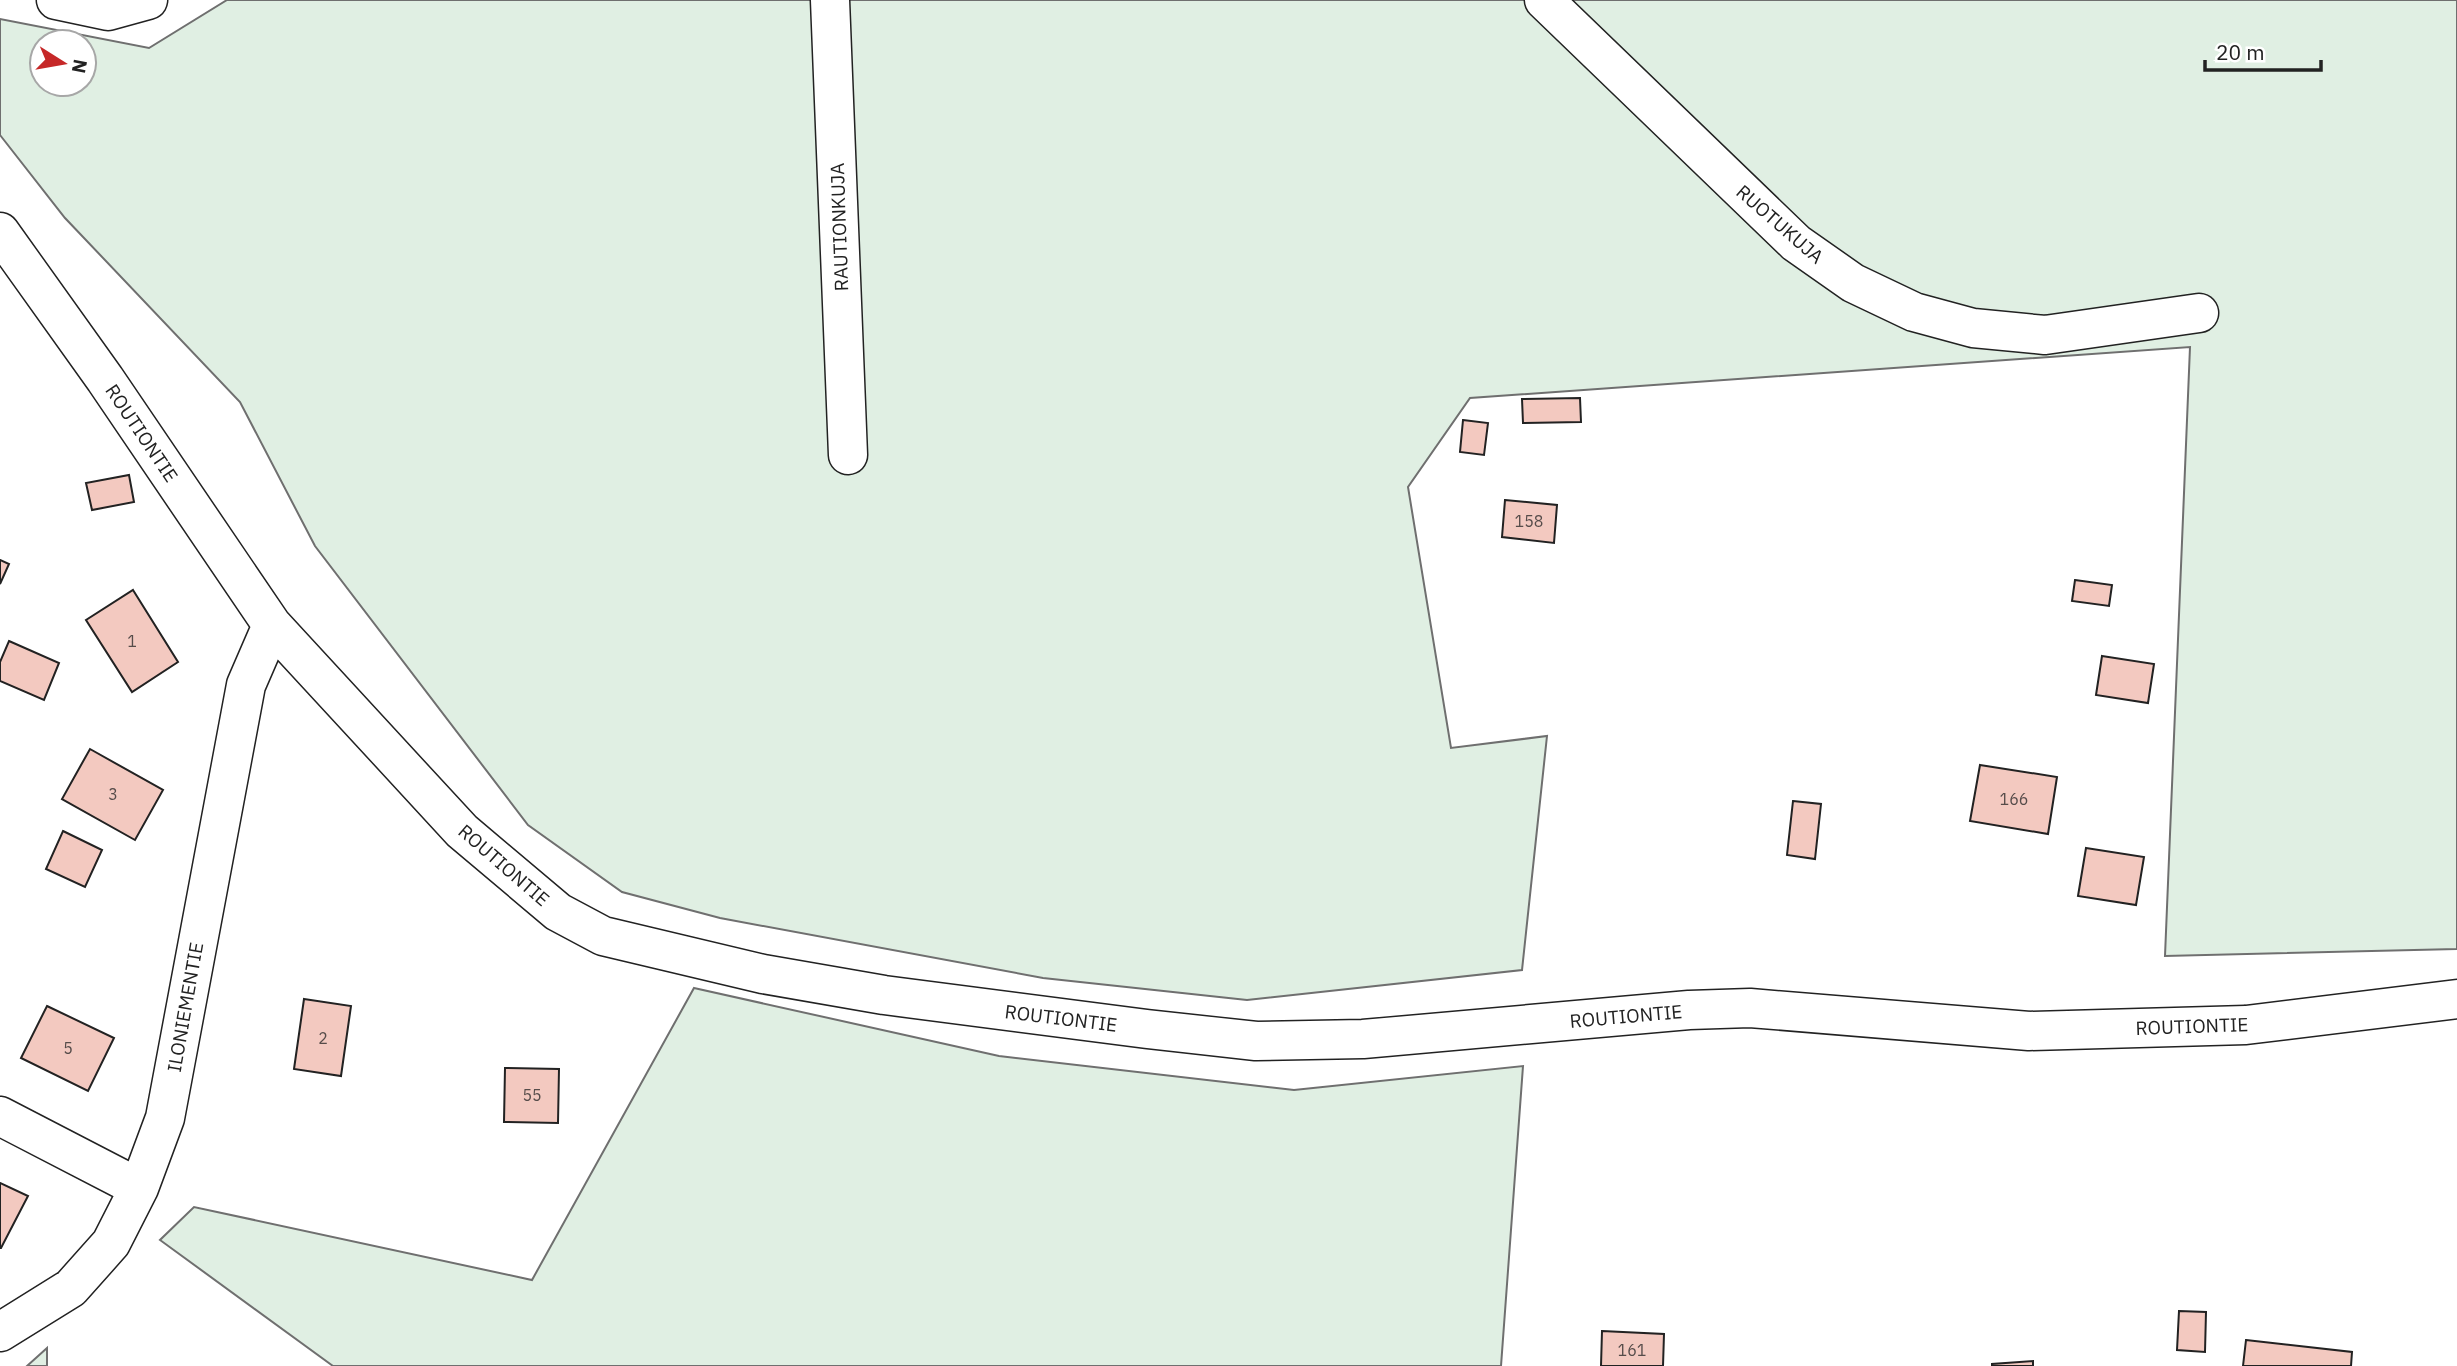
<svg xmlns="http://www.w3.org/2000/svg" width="2457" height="1366" viewBox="0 0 2457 1366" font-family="'IBM Plex Sans',sans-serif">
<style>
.green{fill:#e0efe3;stroke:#6f6f6f;stroke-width:2;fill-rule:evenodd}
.building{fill:#f3c9c0;stroke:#222;stroke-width:2}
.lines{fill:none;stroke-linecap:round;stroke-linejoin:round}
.minor-casing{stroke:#222;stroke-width:41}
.minor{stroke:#fff;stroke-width:38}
.labels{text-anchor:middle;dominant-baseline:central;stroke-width:5;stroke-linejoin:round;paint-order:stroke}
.number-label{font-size:16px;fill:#564c4a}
.street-label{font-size:19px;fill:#222;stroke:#fff}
</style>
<rect width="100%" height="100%" fill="#fff"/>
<path class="green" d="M227,0H2457V949L2165,956L2190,347L1470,398L1408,487L1451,748L1547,736L1522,970L1247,1000L1043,978L720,918L622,892L528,825L315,546L240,402L65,218L0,135V19L149,48ZM42,42H84V84H42Z
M694,988L999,1056L1294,1090L1523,1066L1501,1366H333L160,1240L194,1207L532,1280Z
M47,1348V1366H27Z"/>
<path class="building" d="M1580,398L1581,422L1523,423L1522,399Z
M1463,420L1488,423L1484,455L1460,452Z
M129,475L134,502L92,510L86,483Z
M1505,500L1557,505L1554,543L1502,537Z
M0,560L9,564L0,584Z
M2075,580L2112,585L2109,606L2072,601Z
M133,590L178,662L132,692L86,620Z
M9,641L59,663L44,700L0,681V662Z
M2102,656L2154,664L2148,703L2096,695Z
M90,749L163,790L135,840L62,799Z
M1980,765L2057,777L2048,834L1970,821Z
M1793,801L1821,804L1815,859L1787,855Z
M63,831L102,850L85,887L46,869Z
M2086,848L2144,857L2136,905L2078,896Z
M304,999L351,1006L341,1076L294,1069Z
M47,1006L114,1038L88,1091L21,1058Z
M505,1068L559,1069L558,1123L504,1122Z
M0,1183L28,1196L1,1248H0Z
M2179,1311L2206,1312L2205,1352L2177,1350Z
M1602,1331L1664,1334L1663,1366H1601Z
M2246,1340L2352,1352L2351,1366H2243Z
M2033,1361V1366H1992V1364Z"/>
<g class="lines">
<g class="minor-casing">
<path id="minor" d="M56,0L108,11L148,0
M830,0L848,455
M1544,0L1796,243L1853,283L1914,312L1973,328L2045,335L2199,313
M0,232L105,379L272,625L462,831L558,912L603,936L763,974L884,995L1147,1029L1256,1041L1363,1039L1689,1010L1750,1008L2029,1031L2246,1025L2457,999
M0,1116L139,1188
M0,1332L71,1288L111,1243L139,1188L165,1118L246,685L272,625"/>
</g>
<use href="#minor" class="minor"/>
</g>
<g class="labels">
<g class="number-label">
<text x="1529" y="521">158</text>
<text x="132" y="641">1</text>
<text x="113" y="794">3</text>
<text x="2014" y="799">166</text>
<text x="323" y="1038">2</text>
<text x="68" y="1048">5</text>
<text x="532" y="1095">55</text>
<text x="1632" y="1350">161</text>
</g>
<g class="street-label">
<text transform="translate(1780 224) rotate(41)">RUOTUKUJA</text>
<text transform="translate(839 227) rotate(-92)">RAUTIONKUJA</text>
<text transform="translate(142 433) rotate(56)">ROUTIONTIE</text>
<text transform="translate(504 865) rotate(41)">ROUTIONTIE</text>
<text transform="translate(185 1007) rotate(-80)">ILONIEMENTIE</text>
<text transform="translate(1626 1016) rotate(-5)">ROUTIONTIE</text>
<text transform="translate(1061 1018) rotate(7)">ROUTIONTIE</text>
<text transform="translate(2192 1026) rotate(-2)">ROUTIONTIE</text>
</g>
</g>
<g transform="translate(63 63) rotate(101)"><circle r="33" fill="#ffffff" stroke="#a7a7a7" stroke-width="2"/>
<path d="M0-5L12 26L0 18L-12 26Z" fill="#c62828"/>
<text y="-10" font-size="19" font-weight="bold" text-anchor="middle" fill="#222222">N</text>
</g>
<path d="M2205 60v10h116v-10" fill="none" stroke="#222222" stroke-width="3.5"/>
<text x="2216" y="60" font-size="21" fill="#222222" stroke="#ffffff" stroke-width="5" paint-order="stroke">20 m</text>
</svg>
